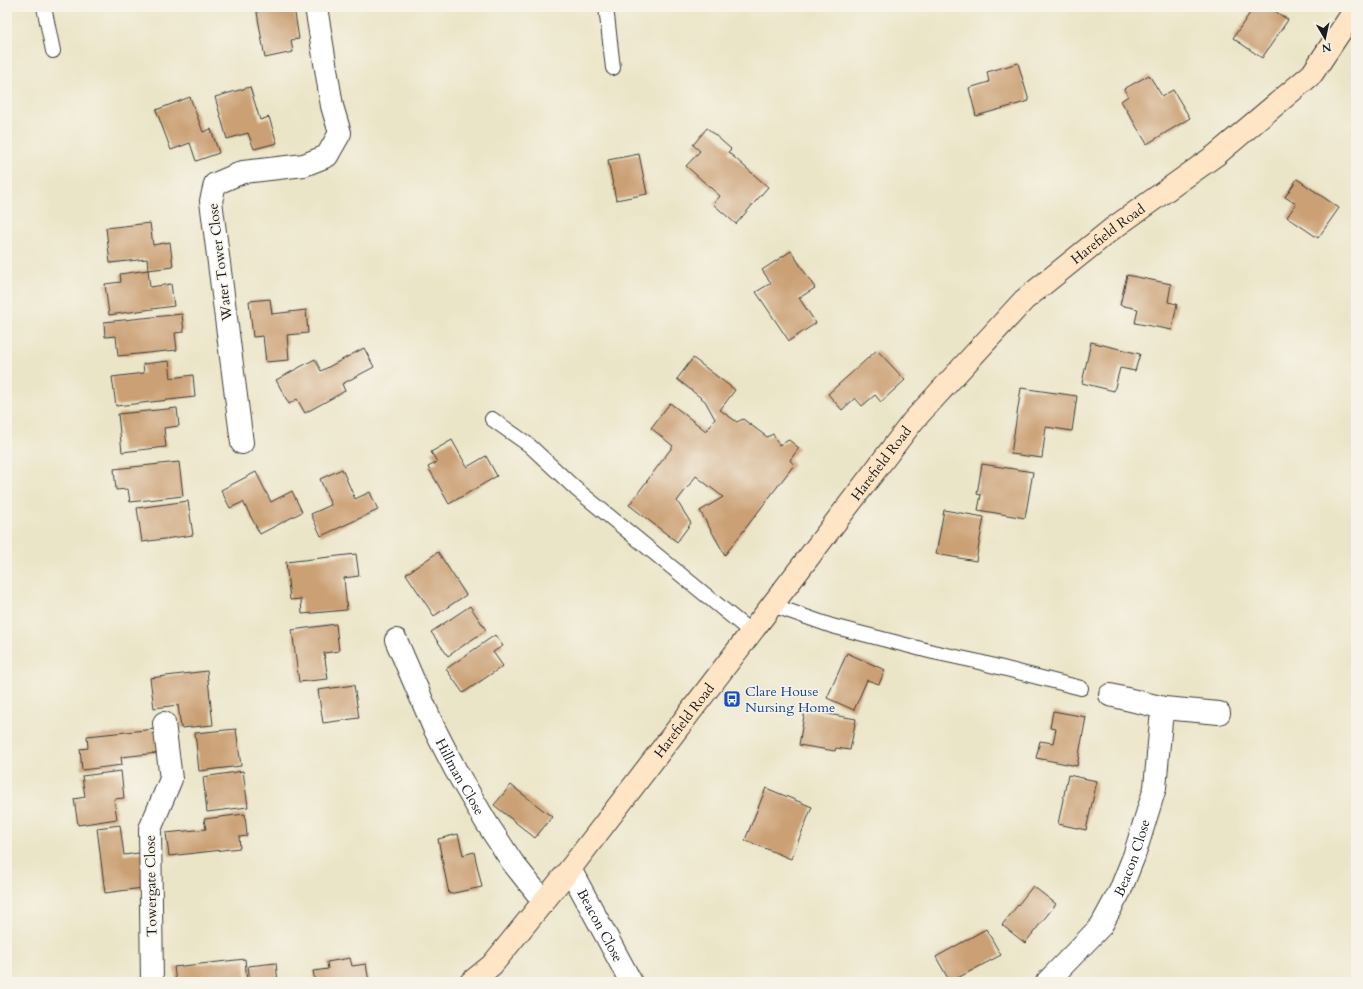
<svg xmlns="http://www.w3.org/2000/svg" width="1363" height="989" viewBox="0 0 1363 989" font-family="Cardo,serif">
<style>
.building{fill:#cba075}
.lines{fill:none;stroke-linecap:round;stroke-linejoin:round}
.lane-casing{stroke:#3b3a36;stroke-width:16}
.street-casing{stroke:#3b3a36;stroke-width:24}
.secondary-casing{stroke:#3b3a36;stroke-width:24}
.lane{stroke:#fff;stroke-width:14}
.street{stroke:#fff;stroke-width:22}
.secondary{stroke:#fee5c5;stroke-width:22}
.labels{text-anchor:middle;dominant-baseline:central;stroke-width:3;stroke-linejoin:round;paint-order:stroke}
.street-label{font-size:14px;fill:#1c1c1c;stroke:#f7f3e8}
.transit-label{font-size:14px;fill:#164399;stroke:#f7f3e8;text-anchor:start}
</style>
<rect width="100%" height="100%" fill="#f7f3e8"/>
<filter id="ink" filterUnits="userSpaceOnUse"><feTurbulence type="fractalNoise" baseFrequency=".025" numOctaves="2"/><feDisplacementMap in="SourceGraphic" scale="8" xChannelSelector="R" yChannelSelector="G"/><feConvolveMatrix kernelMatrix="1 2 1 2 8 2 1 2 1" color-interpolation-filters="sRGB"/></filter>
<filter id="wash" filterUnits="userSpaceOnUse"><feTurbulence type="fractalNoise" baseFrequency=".012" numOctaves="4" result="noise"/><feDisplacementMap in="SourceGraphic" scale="16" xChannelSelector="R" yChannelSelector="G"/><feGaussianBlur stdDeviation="0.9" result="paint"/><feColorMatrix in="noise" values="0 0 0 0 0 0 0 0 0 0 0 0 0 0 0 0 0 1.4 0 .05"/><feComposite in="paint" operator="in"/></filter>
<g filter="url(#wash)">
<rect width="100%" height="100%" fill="#ebe5c8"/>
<g id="blocks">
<path class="building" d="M256,7H294L299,39L291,40L293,52L265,58Z
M1254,7H1269L1288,20L1262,58L1233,38Z
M1018,63L1029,101L976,116L969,88L989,82L987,72Z
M1149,75L1162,96L1173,90L1190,118L1147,144L1121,101L1128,96L1124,89Z
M250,87L260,120L269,117L277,143L254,149L248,133L227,139L215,97Z
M190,97L203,132L211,129L219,153L196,161L190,143L171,150L156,110Z
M1356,125V134L1352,130Z
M707,128L731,149L728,152L768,187L736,224L713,204L720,196L686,166L700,151L693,145Z
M639,154L647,194L616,200L608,160Z
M1297,179L1339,208L1318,238L1287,217L1296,204L1285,197Z
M150,223L153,245L170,242L173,267L148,270L147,259L110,263L106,228Z
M791,251L815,288L799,298L816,323L789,341L756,292L771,283L762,270Z
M148,270L150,287L171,284L174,306L109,315L105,284L121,282L120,274Z
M1127,275L1171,284L1168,302L1177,304L1172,330L1135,323L1138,309L1120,305Z
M270,299L272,314L306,310L308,333L287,335L289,360L266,362L263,336L253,337L249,301Z
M182,314L184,332L175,333L177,350L118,356L116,336L105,337L104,322Z
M1091,342L1140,354L1135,371L1120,368L1114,391L1082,383Z
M364,348L374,367L342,384L345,391L305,413L297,399L289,404L276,380L315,359L321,371Z
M877,350L905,380L881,402L875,395L862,406L855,398L842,410L828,394Z
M693,358L735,390L720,410L737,422L743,419L767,437L773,434L779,445L789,440L799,448L790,460L794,465L725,555L700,511L723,497L696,476L677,501L691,523L677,542L629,505L673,446L651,428L670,403L706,431L715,419L705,401L677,379Z
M169,361L171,378L193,375L195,397L116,406L112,377L144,373L143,364Z
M1021,388L1077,396L1072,431L1046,427L1042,458L1011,454Z
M177,408L179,426L164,428L166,447L122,452L118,414Z
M452,440L467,467L486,456L497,476L449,504L428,467L437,462L431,452Z
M179,462L183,496L130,502L128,489L116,490L114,469Z
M982,464L1033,472L1025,518L978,510L981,495L977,494Z
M342,469L355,499L370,492L378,510L321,536L311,514L331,505L320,479Z
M256,472L271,502L292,491L302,512L260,534L243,502L230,508L221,490Z
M188,501L193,535L142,542L137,508Z
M944,510L984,517L976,561L936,554Z
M438,552L466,595L434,616L406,574Z
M356,554L359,576L344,578L347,610L302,614L301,599L290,600L286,562Z
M470,606L486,630L448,656L431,632Z
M336,624L339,651L324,653L328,679L299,682L292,630Z
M495,635L503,646L493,652L503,666L463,693L446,669Z
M847,653L885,670L879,684L867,680L854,710L827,698Z
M207,671L213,725L181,728L178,705L154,708L150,678Z
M354,685L359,718L323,723L318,690Z
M805,710L856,719L850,750L836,748L835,751L799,745Z
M1053,711L1086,717L1077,766L1036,758L1040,741L1053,743L1056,729L1050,728Z
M155,729L158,753L121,757L122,765L82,770L80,749L88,748L87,736Z
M236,729L241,766L199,771L195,733Z
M121,771L124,798L114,799L117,819L78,825L74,799L85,797L82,776Z
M243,771L248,807L207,812L203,777Z
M1068,775L1097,781L1086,830L1058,824Z
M511,785L552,817L535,838L494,805Z
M766,788L812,807L791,859L745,840Z
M245,814L247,836L239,837L240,848L169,856L166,833L206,829L204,819Z
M120,825L124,855L146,852L150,887L105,893L97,828Z
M458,834L463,855L474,852L482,887L449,894L438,839Z
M1033,886L1056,904L1025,943L1002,925Z
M986,929L1001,955L950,982L936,957Z
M350,958L352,966L366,964L369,982H315L313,971L328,969L327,962Z
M245,959L247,982H176L174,967Z
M276,963L278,982H250L248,966Z
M297,980V982H286V981Z"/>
</g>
</g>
<g filter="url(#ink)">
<use href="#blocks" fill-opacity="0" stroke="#3b3a36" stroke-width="1"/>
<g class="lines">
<g class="lane-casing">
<path id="lane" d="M44,7L53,51
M606,7L613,68
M492,419L529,445L576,489L751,632
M772,605L832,626L933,652L975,661L1081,688"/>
</g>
<g class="street-casing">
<g id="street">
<path d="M242,443L211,201L215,184L243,172L304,165L327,156L340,133L332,106L316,7"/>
<path id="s1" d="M396,640L434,728L455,769L486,822L513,863L544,902"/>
<path d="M1110,695L1164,708L1219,713"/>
<path id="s2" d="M570,869L631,982"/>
<path d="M152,982L150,829L171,779L164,723"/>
<path id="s3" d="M1047,982L1101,926L1120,891L1134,856L1155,788L1161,721L1164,708"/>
</g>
</g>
<g class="secondary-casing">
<g id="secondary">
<path id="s4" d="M471,982L492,965L570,869L913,421L1024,300L1112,229L1216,155L1312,74L1356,8"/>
</g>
</g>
<use href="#lane" class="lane"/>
<use href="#street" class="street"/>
<use href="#secondary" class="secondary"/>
</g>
</g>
<defs>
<g id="bus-square" transform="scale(0.9)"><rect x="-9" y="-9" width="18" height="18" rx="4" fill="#1a4fb4" stroke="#f7f3e8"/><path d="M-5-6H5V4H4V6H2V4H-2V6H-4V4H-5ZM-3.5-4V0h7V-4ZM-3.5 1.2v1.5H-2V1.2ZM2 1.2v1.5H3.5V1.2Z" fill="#fff"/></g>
</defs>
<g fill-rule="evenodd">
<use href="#bus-square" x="732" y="699"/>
</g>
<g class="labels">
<g class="street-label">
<text stroke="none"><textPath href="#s4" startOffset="986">Harefield Road</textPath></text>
<text transform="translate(220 262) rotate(-97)">Water Tower Close</text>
<text stroke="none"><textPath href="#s4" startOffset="662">Harefield Road</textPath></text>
<text stroke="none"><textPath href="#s4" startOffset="338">Harefield Road</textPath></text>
<text stroke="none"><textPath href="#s1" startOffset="151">Hillman Close</textPath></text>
<text stroke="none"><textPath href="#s3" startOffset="153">Beacon Close</textPath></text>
<text transform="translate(151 886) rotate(-91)">Towergate Close</text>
<text stroke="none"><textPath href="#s2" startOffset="64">Beacon Close</textPath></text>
</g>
<g class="transit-label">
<text x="745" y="691">Clare House<tspan x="745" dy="16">Nursing Home</tspan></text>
</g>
</g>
<rect width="1363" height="989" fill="none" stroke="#f7f3e8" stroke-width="24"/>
<g transform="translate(1325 38) rotate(171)" stroke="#f7f3e8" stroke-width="3" paint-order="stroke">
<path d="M0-3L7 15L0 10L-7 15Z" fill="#1c1c1c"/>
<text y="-6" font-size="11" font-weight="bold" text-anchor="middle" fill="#1c1c1c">N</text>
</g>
</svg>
